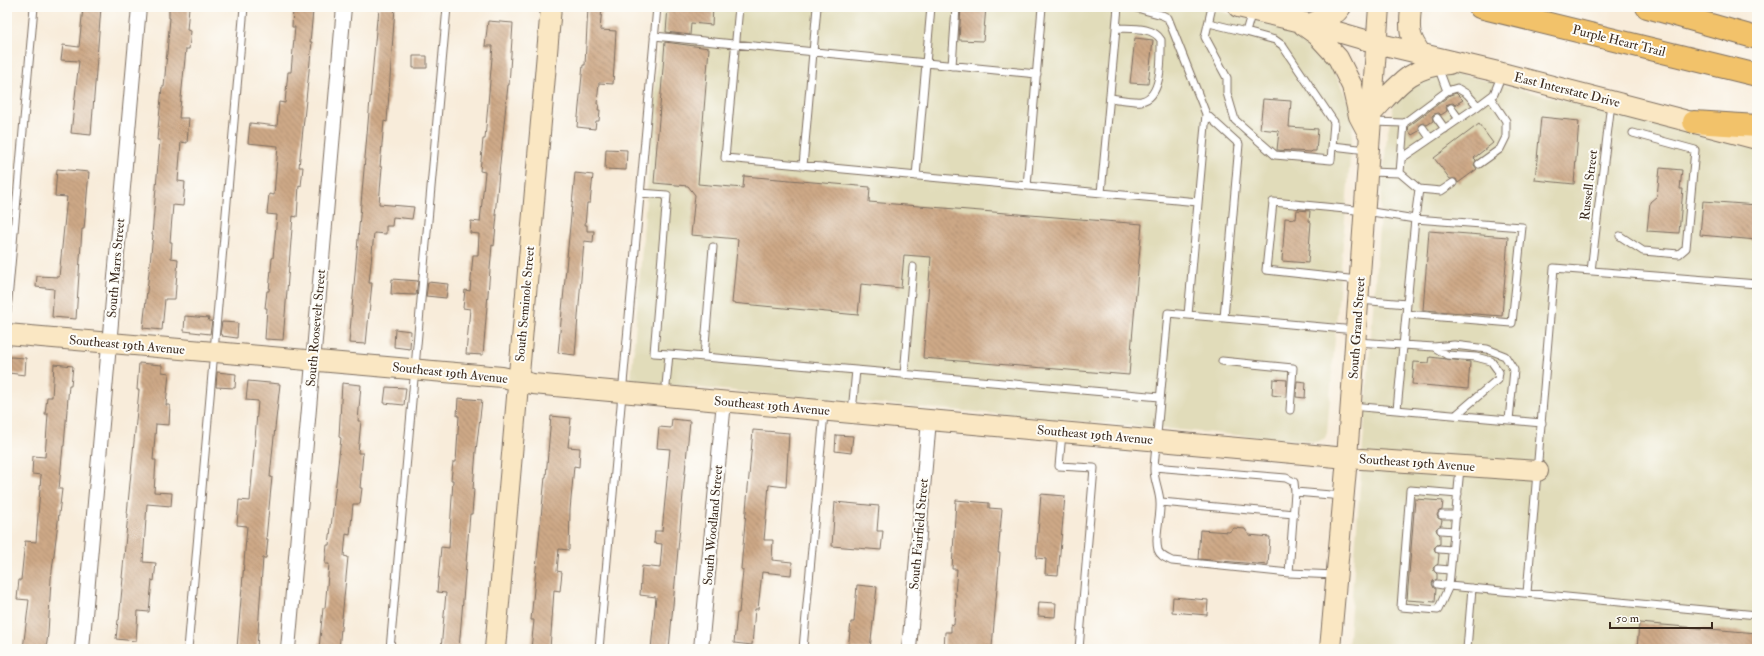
<svg xmlns="http://www.w3.org/2000/svg" width="1764" height="656" viewBox="0 0 1764 656" font-family="'IM FELL Double Pica',serif">
<style>
.built{fill:#e1dcba}
.building{fill:url(#building-back-hatch)}
.lines{fill:none;stroke-linecap:round;stroke-linejoin:round}
.lane-casing{stroke:#7d6e60;stroke-width:9}
.street-casing{stroke:#7d6e60;stroke-width:16}
.secondary-casing{stroke:#7d6e60;stroke-width:22}
.highway-casing{stroke:#7d6e60;stroke-width:24}
.lane{stroke:#fff;stroke-width:7}
.street{stroke:#fff;stroke-width:14}
.secondary{stroke:#fae7c3;stroke-width:20}
.highway{stroke:#f2c26a;stroke-width:22}
.labels{text-anchor:middle;dominant-baseline:central;stroke-width:4;stroke-linejoin:round;paint-order:stroke}
.street-label{font-size:13px;fill:#3b2a1e;stroke:#fdfcf7}
</style>
<defs>
<pattern id="building-back-hatch" width="6" height="6" patternUnits="userSpaceOnUse"><rect width="6" height="6" fill="#cea987"/><path d="M-1 5l2 2M0 0l6 6M5-1l2 2" fill="none" stroke="#a88a6e"/></pattern>
</defs>
<rect width="100%" height="100%" fill="#fdfcf7"/>
<filter id="ink" filterUnits="userSpaceOnUse"><feTurbulence type="fractalNoise" baseFrequency=".025" numOctaves="2"/><feDisplacementMap in="SourceGraphic" scale="8" xChannelSelector="R" yChannelSelector="G"/><feConvolveMatrix kernelMatrix="1 2 1 2 8 2 1 2 1" color-interpolation-filters="sRGB"/></filter>
<filter id="wash" filterUnits="userSpaceOnUse"><feTurbulence type="fractalNoise" baseFrequency=".012" numOctaves="4" result="noise"/><feDisplacementMap in="SourceGraphic" scale="16" xChannelSelector="R" yChannelSelector="G"/><feGaussianBlur stdDeviation="0.9" result="paint"/><feColorMatrix in="noise" values="0 0 0 0 0 0 0 0 0 0 0 0 0 0 0 0 0 1.4 0 .05"/><feComposite in="paint" operator="in"/></filter>
<g filter="url(#wash)">
<rect width="100%" height="100%" fill="#f8ecda"/>
<path class="built" d="M662,7H1204L1299,31L1323,49L1354,113L1327,433L1325,438L1317,442L631,382Z
M1448,71L1757,149V649H1348L1382,186L1387,135L1394,104L1400,93L1417,79Z"/>
<g id="blocks">
<path class="building" d="M83,7H101L91,135L71,133L79,61L61,60L63,45L79,47Z
M169,7H189L187,30L191,31L189,49H186L179,118H189L187,143L181,142L178,181L185,182L183,206L173,205L170,242H172L171,258L178,259L175,299H165L162,330L143,328L153,235H152L160,140H157L162,87H164L170,18H169Z
M379,7H395L387,122L384,121L380,167H382L379,204L414,207L412,219L393,217L392,226H386V234L374,233L369,283H372L366,344L349,343L377,19L378,20Z
M588,7H602L600,30L616,31L613,84L599,83L597,104H599L598,110H600L599,121H596L595,129L577,127L583,65H585Z
M668,7H713L712,25L691,23L690,35L666,32Z
M961,7H986L983,41L959,40Z
M293,9L313,11L310,42H312L299,167H303L301,186L299,185L297,217L293,216L283,340L265,339L267,308H265L267,291H269L272,258H273L277,215L267,214L269,194L274,195L278,146L248,143L250,123L277,126L279,102L285,103L288,72H291L295,27H292Z
M488,21L513,23L509,85H508L499,173L495,215H497L494,246L492,245L483,355L466,354L470,309L463,308L465,290L470,291L473,255H478L479,234L470,233L471,221L480,222L485,172L480,171L483,139H485L493,46H485Z
M1135,38L1153,40L1148,84L1130,83Z
M665,42L709,48L698,184L743,188L744,176L870,187L869,202L1142,224L1129,375L923,358L931,257L904,255L901,288L861,284L858,315L732,303L738,239L691,235L695,195L688,186L654,183Z
M413,56H427V68H413Z
M1456,93L1463,100L1455,105L1453,103L1448,104L1446,106L1447,111L1441,115L1439,113L1434,114L1432,116L1433,121L1427,125L1423,123L1420,124L1419,131L1412,135L1408,130L1409,126L1450,95Z
M1263,99L1291,101L1289,127L1318,129L1316,151H1312L1311,152L1277,150L1279,131L1260,129Z
M1541,117L1579,121L1574,184L1535,180Z
M1479,124L1493,143L1474,158L1476,160L1474,165L1477,169L1458,183L1456,179H1450L1434,158Z
M606,149L627,150L626,170L605,169Z
M1660,168L1682,170L1680,189H1683L1679,233L1647,231L1650,202L1657,196Z
M57,169L89,172L84,229H82L76,319L52,317L54,289L36,287L37,276L59,277L67,197L55,196Z
M575,173L593,175L590,203H587L585,225H587V231H594L593,242L584,241L575,355L558,353Z
M1703,201L1757,205V240L1700,235Z
M1297,210L1310,211L1309,221L1311,222L1308,263L1282,261L1285,218L1296,219Z
M1429,231L1508,237L1502,316L1423,310Z
M392,279L418,281L416,295L391,294Z
M428,282L448,284L446,298L426,296Z
M185,316L209,318L208,321H212L210,334L184,331Z
M222,322L238,323L237,338L222,336L223,335L220,334Z
M395,329L411,331L410,349L394,347Z
M10,357L26,358L25,375L9,373Z
M1430,357L1470,362L1468,389L1412,384L1414,362L1429,363Z
M139,363L162,365V372L169,373L166,405H170L169,425L156,424L153,460H156L154,492L172,493L171,506L147,504L143,562L156,563L154,581L152,580L149,612L138,611L136,641L116,639L118,620H119L123,578H122L128,514H127L139,390H137Z
M54,364L73,366L71,385H69L64,446H63L59,489H62L51,579L48,634L46,649H23L29,600L17,599L19,580H21L25,541L36,542L41,475L32,474L33,456L45,457L48,414H45L47,397H52Z
M217,372L236,374L235,388L216,387Z
M1273,379L1287,380L1286,397L1272,395Z
M248,381L280,384L273,446L270,477H272L266,539H268L266,558H263L260,600L257,649L237,648L247,526L237,525L239,500L250,501L258,401L246,400Z
M1297,381L1306,382L1305,398L1296,397Z
M342,383L361,385L358,421H361L358,453H363L360,488H362L360,504H353L350,535L346,534L344,556L348,557L339,649H319L323,608H325L329,564H325L327,545H329L341,438L339,437Z
M386,387L406,388L404,405L384,403Z
M458,398L482,400L476,451L473,489H474L472,514H470L459,649H441L446,593L437,592L441,547L449,548L453,480H451L453,462H456L459,416H457Z
M551,416L571,418L568,447L580,448L579,467L574,466L570,510L569,550L559,549L557,571L562,572L560,591L554,590L550,649H531L534,620H531L545,477H546Z
M672,419L690,421L687,450L669,649H651L656,597L640,595L642,566L660,568L662,544L654,543L655,531H662L670,449L657,448L659,427L671,428Z
M753,430L789,433L786,487L769,485L764,540H773L772,560L792,562L791,575L762,572L758,609H755L752,645L734,643L737,613H739L743,570L741,569Z
M836,435L853,436L851,453L835,451Z
M1041,494L1065,496L1058,575L1045,574L1046,559L1036,558Z
M1415,499L1443,501L1442,510L1439,511L1437,515L1438,518L1442,520L1441,525L1436,529L1437,532L1440,535V544L1437,545L1434,548L1435,551L1439,554L1438,564L1433,568L1434,571L1437,574V579L1433,581L1432,584L1434,588L1436,589L1435,602L1407,600Z
M956,500L989,503V508L1002,509L998,553H1000L992,647L987,646V649H944L945,632H951V624L954,625L956,594H955L957,569H952Z
M835,502L879,506L877,531H883L881,550L832,546Z
M1234,528L1245,529L1249,535L1270,537L1268,565L1198,559L1200,530L1229,532Z
M857,585L877,587L870,649H848L851,622H854Z
M1173,597L1208,600L1207,615L1172,612Z
M1039,602L1056,603L1055,617L1038,616Z
M1639,623L1757,633V649H1637Z"/>
</g>
</g>
<g filter="url(#ink)">
<use href="#blocks" fill-opacity="0" stroke="#7d6e60" stroke-width="1"/>
<g class="lines">
<g class="lane-casing">
<path id="lane" d="M739,7L725,158L1198,202
M1133,7L1162,15L1168,18L1206,114
M1212,7L1205,37L1227,78V93L1235,120L1275,155L1331,160L1334,122L1282,45L1275,40L1246,32
M1209,23L1246,32L1252,11
M654,36L1037,74
M952,66L956,7
M1110,98C1120,99 1132,102 1141,101C1163,98 1161,56 1161,40C1153,26 1130,29 1116,28
M1478,106L1494,94L1502,74
M1451,108L1459,119
M1206,114L1239,144L1224,318L1188,315Z
M1437,118L1445,129
M1404,123L1447,91L1438,67
M1423,128L1430,138
M1333,146L1367,150
M1402,158L1478,106L1467,94L1457,88L1447,91
M1479,164L1500,149L1506,137V121L1490,97
M803,166L817,7
M1369,172L1400,173
M916,176L931,7
M1027,186L1042,7
M1419,189L1441,191L1453,183
M640,193L667,195L654,353L669,354
M1101,193L1118,7
M1620,236L1643,251L1679,254L1686,248L1695,150L1633,133
M1591,271L1611,103
M1358,280L1266,270L1273,202L1366,211L1415,219L1419,189L1400,173L1404,123L1373,122
M1359,300L1407,304
M7,311L34,7
M1188,315L1168,313L1154,467L1286,478L1294,482L1295,492L1289,573L1336,575
M1224,318L1355,330
M1356,342L1434,347L1454,345L1487,349L1505,356L1514,370L1509,420
M1434,347L1447,355L1476,357L1491,361L1499,372L1498,379L1456,415
M704,357L713,247
M1222,361L1293,368L1290,410
M904,375L913,267
M665,396L669,354L856,370
M1351,406L1542,423
M1397,410L1415,219L1522,227L1512,323L1406,314
M852,412L856,370L1160,397
M1062,433L1059,466L1094,468L1079,649
M1154,467C1153,479 1160,491 1160,503C1161,518 1154,535 1158,550C1160,556 1166,558 1172,561L1289,573
M1460,468L1449,586L1757,615
M1295,492L1343,496
M1161,502L1294,514
M1442,515H1456
M1441,530L1454,531
M1439,549L1452,550
M1438,569L1450,570
M1437,584L1449,586L1438,610L1401,607L1410,490L1458,494
M1527,593L1554,268L1757,284
M188,649L244,7
M390,649L447,7
M599,649L657,7
M803,649L824,413
M1467,649L1472,588"/>
</g>
<g class="street-casing">
<path id="street" d="M82,649L139,7
M288,649L344,7
M701,649L724,401
M909,649L929,420"/>
</g>
<g class="secondary-casing">
<path id="secondary" d="M1238,7L1310,24L1376,43L1498,72L1757,139
M1411,7C1409,30 1408,36 1422,55
M1310,24L1337,12L1341,7
M1303,25L1317,35L1338,58L1352,86L1359,116L1369,135
M1371,114C1396,88 1409,66 1449,64
M7,334L502,377L533,384L1347,458L1538,471
M495,649L551,7
M1330,649L1347,458L1379,7"/>
</g>
<g class="highway-casing">
<path id="highway" d="M1480,7L1757,75
M1647,7L1757,38
M1694,122L1757,126"/>
</g>
<use href="#lane" class="lane"/>
<use href="#street" class="street"/>
<use href="#secondary" class="secondary"/>
<use href="#highway" class="highway"/>
</g>
</g>
<g class="labels">
<g class="street-label">
<text transform="translate(1619 41) rotate(14)">Purple Heart Trail</text>
<text transform="translate(1567 90) rotate(14)">East Interstate Drive</text>
<text transform="translate(1589 185) rotate(-83)">Russell Street</text>
<text transform="translate(116 268) rotate(-85)">South Marrs Street</text>
<text transform="translate(525 304) rotate(-85)">South Seminole Street</text>
<text transform="translate(316 328) rotate(-85)">South Roosevelt Street</text>
<text transform="translate(1357 328) rotate(-86)">South Grand Street</text>
<text transform="translate(127 345) rotate(5)">Southeast 19th Avenue</text>
<text transform="translate(450 373) rotate(6)">Southeast 19th Avenue</text>
<text transform="translate(772 406) rotate(5)">Southeast 19th Avenue</text>
<text transform="translate(1095 435) rotate(5)">Southeast 19th Avenue</text>
<text transform="translate(1417 463) rotate(4)">Southeast 19th Avenue</text>
<text transform="translate(713 525) rotate(-85)">South Woodland Street</text>
<text transform="translate(919 534) rotate(-85)">South Fairfield Street</text>
</g>
</g>
<rect width="1764" height="656" fill="none" stroke="#fdfcf7" stroke-width="24"/>
<path d="M1610 622v6h102v-6" fill="none" stroke="#3b2a1e" stroke-width="2"/>
<text x="1616" y="622" font-size="12" fill="#3b2a1e" stroke="#fdfcf7" stroke-width="3" paint-order="stroke">50 m</text>
</svg>
